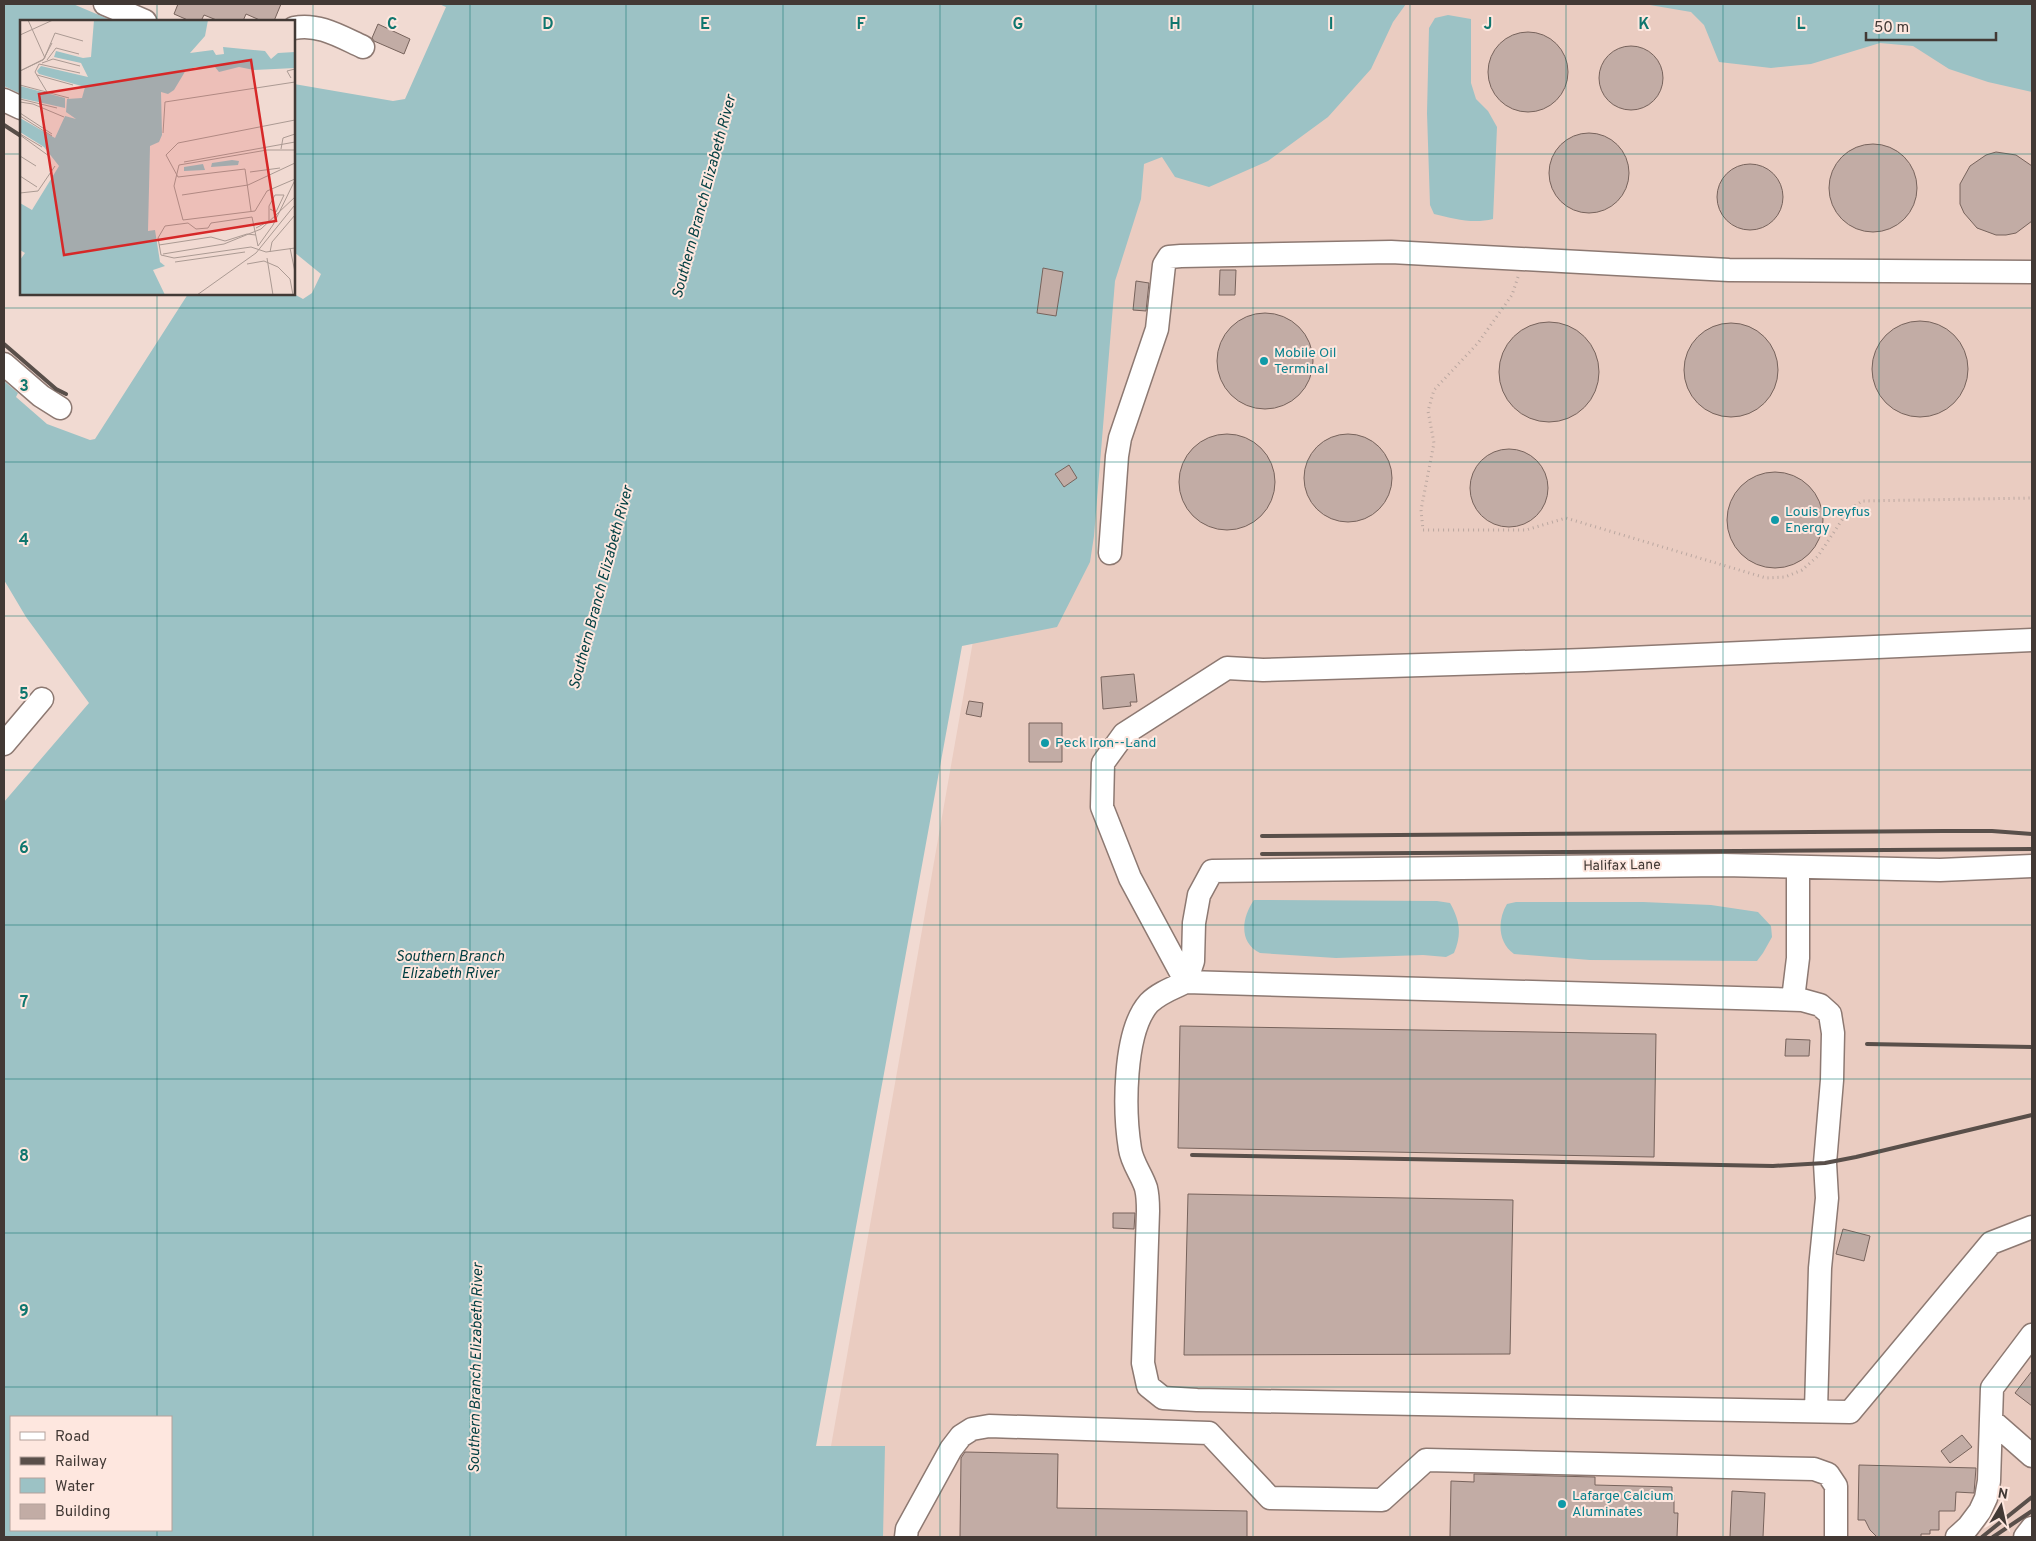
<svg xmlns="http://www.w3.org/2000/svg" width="2036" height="1541" viewBox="0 0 2036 1541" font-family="Overpass,sans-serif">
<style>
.built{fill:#eaccc1}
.water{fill:#9cc2c5;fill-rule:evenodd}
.building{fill:#c2aca5;stroke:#77635c}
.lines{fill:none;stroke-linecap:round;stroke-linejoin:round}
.minor-casing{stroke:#8d7972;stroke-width:25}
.path{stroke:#baa7a0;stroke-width:3;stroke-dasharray:1 4;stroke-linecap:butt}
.minor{stroke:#fff;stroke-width:22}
.rail{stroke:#594f4a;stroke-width:4}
.grid{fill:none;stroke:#0f766e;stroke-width:1;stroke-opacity:0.55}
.culture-dot{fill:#0f9aa8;stroke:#fee7df;stroke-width:2}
.labels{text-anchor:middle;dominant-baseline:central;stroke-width:4;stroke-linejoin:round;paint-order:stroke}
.culture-label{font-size:14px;fill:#0d838f;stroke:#fee7df;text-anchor:start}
.street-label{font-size:14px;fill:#423935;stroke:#fee7df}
.water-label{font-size:15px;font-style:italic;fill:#003e41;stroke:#fee7df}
.inset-road{fill:none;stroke:#ab9a93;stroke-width:1}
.view{fill:#d62828;fill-opacity:0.15;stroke:#d62828;stroke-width:2.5}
.inset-edge{fill:none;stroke:#423935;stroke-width:2.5}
.grid-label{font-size:16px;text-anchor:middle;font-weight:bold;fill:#0f766e;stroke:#fee7df;stroke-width:4;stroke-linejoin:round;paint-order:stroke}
</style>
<rect width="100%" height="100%" fill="#f1dad2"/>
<path class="built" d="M1055,4H2032V1512L2012,1537H815L973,641Z"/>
<path class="water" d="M4,4H73L113,21H21V94L4,86Z
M439,4H1406L1393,22L1371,69L1328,117L1268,161L1209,187L1175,177L1162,157L1144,164L1141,199L1115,281L1094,536L1090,562L1057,627L962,646L816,1446H885L883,1537H4V802L89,703L26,617L4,580V381L18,393L16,397L47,424L90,440L95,439L188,294H294L303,299L312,293L321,274L294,252V84L393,101L405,99L446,7ZM11,1417H171V1530H11Z
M1644,4H2032V92L1988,82L1949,69L1913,46L1880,43L1811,64L1771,68L1719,62L1704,25L1691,12Z
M1448,15L1471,19V83L1476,99L1488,111L1497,127L1493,219C1473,224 1454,219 1434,214L1430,205L1427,113L1429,28L1435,18Z
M1254,900L1437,901L1450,903C1460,921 1462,934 1454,953L1446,957L1423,955L1336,958L1260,953C1238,942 1242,917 1254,900Z
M1516,902H1643L1711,905L1758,912L1771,926L1772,937L1763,953L1757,961L1590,960L1514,954C1498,943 1497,920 1507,904Z"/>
<path class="building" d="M178,4H281L274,21H262L246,14L243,21H219L204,15L201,21H190L174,14Z
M378,24L410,39L404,54L374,41L372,38Z
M1488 72a40 40 0 1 1 80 0a40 40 0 1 1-80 0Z
M1599 78a32 32 0 1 1 64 0a32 32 0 1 1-64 0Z
M1549 173a40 40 0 1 1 80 0a40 40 0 1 1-80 0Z
M1829 188a44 44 0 1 1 88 0a44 44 0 1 1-88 0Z
M1996,152L2016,155L2032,166V221L2016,233L2006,235H1996L1977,228L1964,213L1960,204V184L1970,166L1986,155Z
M1717 197a33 33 0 1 1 66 0a33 33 0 1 1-66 0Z
M1043,268L1063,272L1056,316L1037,313Z
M1220,270H1236L1235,295H1219Z
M1136,281L1149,283L1146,311L1133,310Z
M1217 361a48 48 0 1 1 96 0a48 48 0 1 1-96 0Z
M1872 369a48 48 0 1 1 96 0a48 48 0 1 1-96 0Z
M1499 372a50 50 0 1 1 100 0a50 50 0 1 1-100 0Z
M1684 370a47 47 0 1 1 94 0a47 47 0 1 1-94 0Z
M1179 482a48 48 0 1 1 96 0a48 48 0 1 1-96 0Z
M1304 478a44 44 0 1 1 88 0a44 44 0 1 1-88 0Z
M1470 488a39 39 0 1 1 78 0a39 39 0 1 1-78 0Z
M1069,465L1077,478L1064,487L1055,474Z
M1727 520a48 48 0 1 1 96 0a48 48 0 1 1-96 0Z
M1134,674L1137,702H1130L1131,706L1103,709L1101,677Z
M969,701L983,703L981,717L966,714Z
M1029,723H1062V762H1029Z
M1180,1026L1656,1034L1654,1157L1178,1148Z
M1786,1039L1810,1040L1809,1056H1785Z
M1188,1194L1513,1200L1510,1354L1184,1355Z
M1113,1213H1135L1134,1229L1113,1228Z
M1843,1229L1870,1236L1864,1261L1836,1254Z
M2032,1371V1406L2015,1393Z
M1962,1435L1972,1447L1950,1463L1941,1451Z
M965,1452L1058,1454L1057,1508L1247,1511V1537H960L961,1458Z
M1859,1465L1976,1468L1974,1493L1956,1492L1955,1511H1939V1530H1930V1534H1921V1537H1877L1870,1530L1865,1520H1858Z
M1474,1474L1595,1477V1485L1672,1487V1495H1674V1513H1678L1677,1537H1450L1451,1481L1474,1482Z
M1732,1491L1765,1493L1763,1537H1730Z"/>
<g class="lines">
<g class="minor-casing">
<path id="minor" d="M105,4L145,21
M294,28C319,23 341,37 363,47
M4,100L21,108
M4,364L41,396L60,408
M1110,553L1117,456L1120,438L1157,329L1164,265L1169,257L1181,256L1391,252L1729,270L2032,272
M4,744L42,699
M2032,866L1940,870L1723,865L1212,871L1199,895L1194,923L1193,961L1186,982C1173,988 1159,993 1149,1003C1123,1032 1124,1112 1130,1149C1132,1163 1142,1175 1146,1188C1148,1196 1148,1204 1148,1211L1143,1363L1148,1386L1163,1398L1197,1400L1850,1412L1991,1243L2032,1227
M1793,999L1798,958V867
M1816,1410L1820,1268L1827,1198L1825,1163L1832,1080L1833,1033L1830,1014L1820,1005L1802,1000L1186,982L1130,878L1102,807L1103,763L1124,734L1227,668L1263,670L1585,660L2032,640
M1991,1420L2032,1456
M906,1537L907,1529L951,1449L961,1436L972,1429L989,1426L1209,1433L1270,1498L1382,1500L1426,1460L1814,1469L1828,1474L1836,1486V1537
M1957,1537L1968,1527L1980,1511L1986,1498L1989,1481L1992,1388L2032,1335
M2025,1537L2032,1528"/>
</g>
<path class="path" d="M1518,277L1512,295L1478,343L1434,390L1428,411L1434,443L1421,510L1423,530H1526L1566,518L1766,578L1785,577L1802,570L1818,556L1848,511L1862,501L2032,498"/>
<use href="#minor" class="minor"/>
<path class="rail" d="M4,125L21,136
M4,344L56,389L66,394
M1262,836L1944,831H1992L2032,834
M1262,854L2032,849
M1867,1044L2032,1047
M1192,1155L1773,1166L1825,1163L1856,1157L2032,1115
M1982,1537L2032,1497
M1993,1537L2032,1511"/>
</g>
<path class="grid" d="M157,4V21M313,4V1537M470,4V1537M626,4V1537M783,4V1537M940,4V1537M1096,4V1537M1253,4V1537M1410,4V1537M1566,4V1537M1723,4V1537M1879,4V1537M4,154H21M294,154H2032M157,294V1417M4,308H2032M4,462H2032M4,616H2032M4,770H2032M4,925H2032M4,1079H2032M4,1233H2032M4,1387H2032M157,1530V1537"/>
<g class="culture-dot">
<circle cx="1264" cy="361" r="5"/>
<circle cx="1775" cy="520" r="5"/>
<circle cx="1045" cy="743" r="5"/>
<circle cx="1562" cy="1504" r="5"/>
</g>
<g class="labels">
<g class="culture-label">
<text x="1274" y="353">Mobile Oil<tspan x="1274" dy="16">Terminal</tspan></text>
<text x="1785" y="512">Louis Dreyfus<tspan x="1785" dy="16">Energy</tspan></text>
<text x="1055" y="743">Peck Iron--Land</text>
<text x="1572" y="1496">Lafarge Calcium<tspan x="1572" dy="16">Aluminates</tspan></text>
</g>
<g class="street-label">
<text transform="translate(1622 866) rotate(-1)">Halifax Lane</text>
</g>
<g class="water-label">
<text transform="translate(705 197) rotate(-75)">Southern Branch Elizabeth River</text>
<text transform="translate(602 588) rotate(-75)">Southern Branch Elizabeth River</text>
<text x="450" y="957">Southern Branch<tspan x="450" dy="17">Elizabeth River</tspan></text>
<text transform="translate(477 1368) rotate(-89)">Southern Branch Elizabeth River</text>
</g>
</g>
<g transform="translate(20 20)">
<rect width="275" height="275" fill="#f1dad2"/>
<path d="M74,0H188L185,16L170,33L193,30L196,35L204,34L203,27L245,31L251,39L258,33L275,32V48L234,50L219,47L199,52L195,47H176L166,50L154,70L148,74L141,72L142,115L139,122L130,126L128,211L135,210L140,242L145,246L133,250L145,275H0V240L5,233L0,230V183L12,190L39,146L24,127L0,112V98L35,118L45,96L56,99L46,92L47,79L62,78L65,67L19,54L17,51L21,46L68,57L61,43L34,37L36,31L63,38L71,37ZM0,66L45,78V88L0,78ZM212,140L219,141L218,145L191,147L192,143ZM183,144L185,150L164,151V147Z" fill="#9cc2c5"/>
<path class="inset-road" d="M8,0L25,38M0,15L33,0M27,40L36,28L59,34M22,43L33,39L60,46M0,51L24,39L35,13L63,21M0,51L23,40L32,23M17,55L53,65M271,58L267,51L275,49M0,65L49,78M27,72L15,52L19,44L60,53M0,79L37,88M0,82L13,84L44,97M0,93L32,114M0,96L32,116M143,113L145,82L275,62M0,114L22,127M0,115L29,136M261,129L263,118L275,114M275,130H247L159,145L154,166L163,200L235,191L247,171L275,159M0,136L16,146M164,142L275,122M230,152L260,148M0,156L17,167M0,173L18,171L35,146M162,175L228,165L275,143M231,191L225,149L158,157L146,135L158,123L275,100M236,208L249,201V186L255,175H264L256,192L250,189M139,225L191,217L205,221L227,214L236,215M238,226L232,197L191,203L188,208L176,209L168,203L145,206L138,218L141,235L154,238L231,227L246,232L275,228M238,226L253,205L275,160M270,228L275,252M250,232L252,222L275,195M143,234L204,224L241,209L275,177M247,238L253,275M155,242L225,232M227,244L244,241L258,247L270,259L273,275M177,275L236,233L274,186"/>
<path class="view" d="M231,40L256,201L44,235L19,74Z"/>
<rect width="275" height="275" class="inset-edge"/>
</g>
<g class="grid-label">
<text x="392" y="29">C</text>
<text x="548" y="29">D</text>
<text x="705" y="29">E</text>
<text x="861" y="29">F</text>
<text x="1018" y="29">G</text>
<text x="1175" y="29">H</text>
<text x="1331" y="29">I</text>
<text x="1488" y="29">J</text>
<text x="1644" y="29">K</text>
<text x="1801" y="29">L</text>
<text x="24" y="391">3</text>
<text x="24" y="545">4</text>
<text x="24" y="699">5</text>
<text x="24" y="853">6</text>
<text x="24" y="1007">7</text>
<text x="24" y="1161">8</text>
<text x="24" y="1316">9</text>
</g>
<rect width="2036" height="1541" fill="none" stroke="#423935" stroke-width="10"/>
<rect x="10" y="1416" width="162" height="115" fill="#fee7df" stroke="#b3a19b"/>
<rect x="20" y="1432" width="25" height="8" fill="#ffffff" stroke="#b3a19b"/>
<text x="55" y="1441" font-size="15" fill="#423935">Road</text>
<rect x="20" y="1457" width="25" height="8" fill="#594f4a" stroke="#b3a19b"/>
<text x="55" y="1466" font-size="15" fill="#423935">Railway</text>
<rect x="20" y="1478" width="25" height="15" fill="#9cc2c5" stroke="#b3a19b"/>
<text x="55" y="1491" font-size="15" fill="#423935">Water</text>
<rect x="20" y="1504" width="25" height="15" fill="#c2aca5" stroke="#b3a19b"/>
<text x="55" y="1516" font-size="15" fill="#423935">Building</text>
<g transform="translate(2001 1506) rotate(9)" stroke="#fee7df" stroke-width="4" paint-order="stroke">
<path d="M0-4L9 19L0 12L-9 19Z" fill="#423935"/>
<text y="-8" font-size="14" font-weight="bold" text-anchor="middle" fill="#423935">N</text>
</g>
<path d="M1866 32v8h130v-8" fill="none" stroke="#423935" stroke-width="2.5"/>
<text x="1874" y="32" font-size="15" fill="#423935" stroke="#fee7df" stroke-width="4" paint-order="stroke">50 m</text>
</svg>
